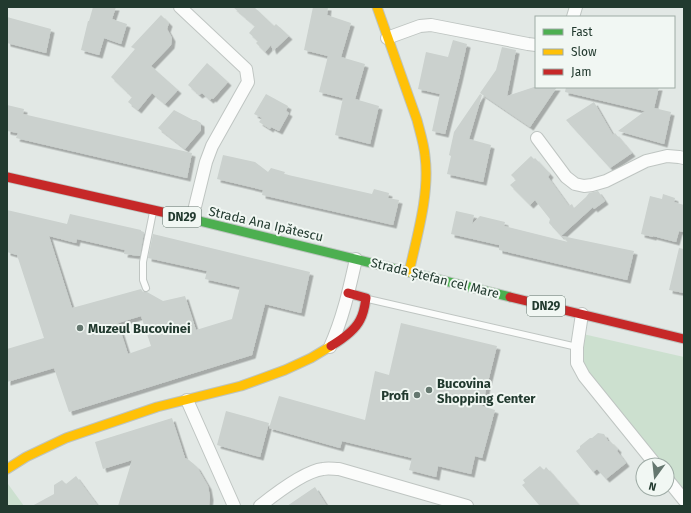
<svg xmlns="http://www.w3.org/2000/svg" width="691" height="513" viewBox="0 0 691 513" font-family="'Fira Sans',sans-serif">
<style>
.green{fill:#cce0cf}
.building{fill:#cbd1ce;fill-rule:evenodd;filter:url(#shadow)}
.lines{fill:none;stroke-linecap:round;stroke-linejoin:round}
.lane-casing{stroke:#bfc5c2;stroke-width:8}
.street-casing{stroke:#bfc5c2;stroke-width:14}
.fast-casing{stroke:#bdc4c0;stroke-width:11}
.slow-casing{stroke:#bdc4c0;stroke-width:11}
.jam-casing{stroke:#bdc4c0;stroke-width:11}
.lane{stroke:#fbfcfb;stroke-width:6}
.street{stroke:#fbfcfb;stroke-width:12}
.fast{stroke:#4caf50;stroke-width:9}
.slow{stroke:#ffc107;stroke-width:9}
.jam{stroke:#c62828;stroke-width:9}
.poi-dot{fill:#65776f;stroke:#f1f7f3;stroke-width:1.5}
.labels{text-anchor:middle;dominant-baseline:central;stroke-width:4;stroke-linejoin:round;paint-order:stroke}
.shield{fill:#f1f7f3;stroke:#60736a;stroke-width:1}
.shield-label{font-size:12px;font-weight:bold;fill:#223a2f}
.street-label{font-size:13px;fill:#223a2f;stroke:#f1f7f3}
.poi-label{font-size:13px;font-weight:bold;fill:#223a2f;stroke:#f1f7f3;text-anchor:start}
</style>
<defs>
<filter id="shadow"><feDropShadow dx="3.5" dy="3.5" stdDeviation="0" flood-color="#0004"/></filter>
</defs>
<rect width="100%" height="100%" fill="#e2e8e5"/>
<path class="green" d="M583,334L684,357V500L667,479V465H656L577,363Z
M7,484H8L24,506H7Z"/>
<path class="building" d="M93,7H116L112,19L127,24L121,44L104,38L99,55L81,50L88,21H89Z
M233,7H254L274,26L276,24L289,36L273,51L271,45L265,52L256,43L258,41L249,33L255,26Z
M313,7H328L327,15L351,23L341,57L365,64L355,99L379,106L370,144L335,135L343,98L319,92L328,56L304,50Z
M161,15L169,23L167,29L172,38L171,45L151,66L178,90L165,104L152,93L138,110L128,102L132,97L111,77L135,49L131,47Z
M7,17L51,29L46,53L7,43Z
M453,40L467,44L459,79L445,134L432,131L440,94L418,89L426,52L448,57Z
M502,47L516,50L507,96L534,87H557L530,127L480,93L496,70Z
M207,63L228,82L213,99L212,98L210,100L202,93L199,95L188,85Z
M566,87H659L654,108L671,112L664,144L618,131L645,111L565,92Z
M266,94L288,106L286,111L289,113L279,131L271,127L270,129L259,122L262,118L254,114Z
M480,94L482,95L469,139L491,145L483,182L447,174L451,156L449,155L454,132Z
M594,102L613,135L615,133L632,153L610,168L566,120Z
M7,105L24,109L23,114L192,153L187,178L16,138L18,133L7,131Z
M174,110L193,120H196L201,123V130L185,149L158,128Z
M223,155L255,162L268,172L271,168L285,172L284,174L372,194L374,189L389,193L388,198L399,200L393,225L262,195L263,190L217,179Z
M531,156L534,159L535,158L550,174L548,177L569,206L572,204L574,208L586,197L589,193L598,191L605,201L594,209L593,207L561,236L549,223L550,219L535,200L530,205L510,185L516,180L511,175Z
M663,194L675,198L674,202L684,205V232L679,231L676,242L653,236V237L641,234L650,196L662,199Z
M7,210L67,224L70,214L141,230V231L144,232L140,256L124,254L125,250L77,239L76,243L49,236L72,308L141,289L143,292H147L163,301L185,296L196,330L232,319L240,287L205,279L207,271L148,258L153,234L310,272L301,313L265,304L252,355L69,412L54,368L7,382V349L44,338L17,255L7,252ZM141,316L151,346L128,354L118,323Z
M456,211L474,215L472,224L480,216L505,222L504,226L568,242L562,236L634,251L627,280L499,250V245L451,234Z
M679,248L684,249V293L669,290Z
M401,323L497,346L482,406L495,410L482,458L475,456L471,474L438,466L436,477L409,470L412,458L342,441L340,448L269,428L279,396L365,420L375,371L389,375Z
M226,411L269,423L260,457L217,445Z
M172,418L185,458L189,460L197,467L208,486L210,497L209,506H118L132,460L103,469L95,442Z
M598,433L604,434L608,441H610L618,449L617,451L626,463L606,479L597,469L593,472L576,451L580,448V446L590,438H592Z
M540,466L544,470L546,467L580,506H540L522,485L525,483L523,480Z
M76,476L98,506H32L54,494V485L62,480L66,484Z
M315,487L327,506H287Z"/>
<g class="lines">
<g class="lane-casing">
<path id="lane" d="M146,288L143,280V262L153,212
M368,299L577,347"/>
</g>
<g class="street-casing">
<path id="street" d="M180,7L246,69L248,82L212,146L206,162L192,219
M573,17L576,7
M387,38L420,26L431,25L528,44L536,45
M537,138L566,177L575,184L584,186L592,185L606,181L646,161L667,156L679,157L684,158
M582,314L577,347V363L584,376L656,465
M330,347C343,318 349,290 356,259
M187,400L234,506
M667,479L684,500
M260,506C275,494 305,471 323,469C328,468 334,469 339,469L467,506"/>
</g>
<g class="fast-casing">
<path id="fast" d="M171,214L510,297"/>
</g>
<g class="slow-casing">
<path id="slow" d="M377,7L417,120C420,132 424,144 425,156C430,193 417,236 409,272
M7,469L26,457L66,438L157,407L241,386L285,370L311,358L331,346"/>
</g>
<g class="jam-casing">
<path id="jam" d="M7,177L171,214
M510,297L684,339
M331,346C341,340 355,330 360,320C364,313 365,305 366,298L348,293"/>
</g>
<use href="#lane" class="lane"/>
<use href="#street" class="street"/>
<use href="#fast" class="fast"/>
<use href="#slow" class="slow"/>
<use href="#jam" class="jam"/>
</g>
<g class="poi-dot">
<circle cx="80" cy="328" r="4"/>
<circle cx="429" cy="390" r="4"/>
<circle cx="417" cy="395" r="4"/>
</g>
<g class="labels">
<g class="shield">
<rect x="163" y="207" width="38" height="20" rx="3"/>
<rect x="527" y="296" width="38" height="20" rx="3"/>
</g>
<g class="shield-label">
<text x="182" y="217">DN29</text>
<text x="546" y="306">DN29</text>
</g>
<g class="street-label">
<text transform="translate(266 224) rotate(13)">Strada Ana Ipătescu</text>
<text transform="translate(435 278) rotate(14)">Strada Ștefan cel Mare</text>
</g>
<g class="poi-label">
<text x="88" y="328">Muzeul Bucovinei</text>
<text x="437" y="383">Bucovina<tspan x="437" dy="15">Shopping Center</tspan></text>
<text x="409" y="395" text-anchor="end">Profi</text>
</g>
</g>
<rect width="691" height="513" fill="none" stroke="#223a2f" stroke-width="16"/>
<rect x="535" y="16" width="140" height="72" fill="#f1f7f3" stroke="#9eaba5"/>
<rect x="543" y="29" width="20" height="6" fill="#4caf50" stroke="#9eaba5"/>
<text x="571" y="36" font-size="12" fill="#223a2f">Fast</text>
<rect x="543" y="49" width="20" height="6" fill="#ffc107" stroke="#9eaba5"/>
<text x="571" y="56" font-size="12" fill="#223a2f">Slow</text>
<rect x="543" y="69" width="20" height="6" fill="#c62828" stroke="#9eaba5"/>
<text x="571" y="76" font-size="12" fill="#223a2f">Jam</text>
<g transform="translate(655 477) rotate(195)"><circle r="19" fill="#f1f7f3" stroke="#9eaba5"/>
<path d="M0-3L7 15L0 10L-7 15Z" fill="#65776f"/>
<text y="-6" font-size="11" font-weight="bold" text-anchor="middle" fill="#223a2f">N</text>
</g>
</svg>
